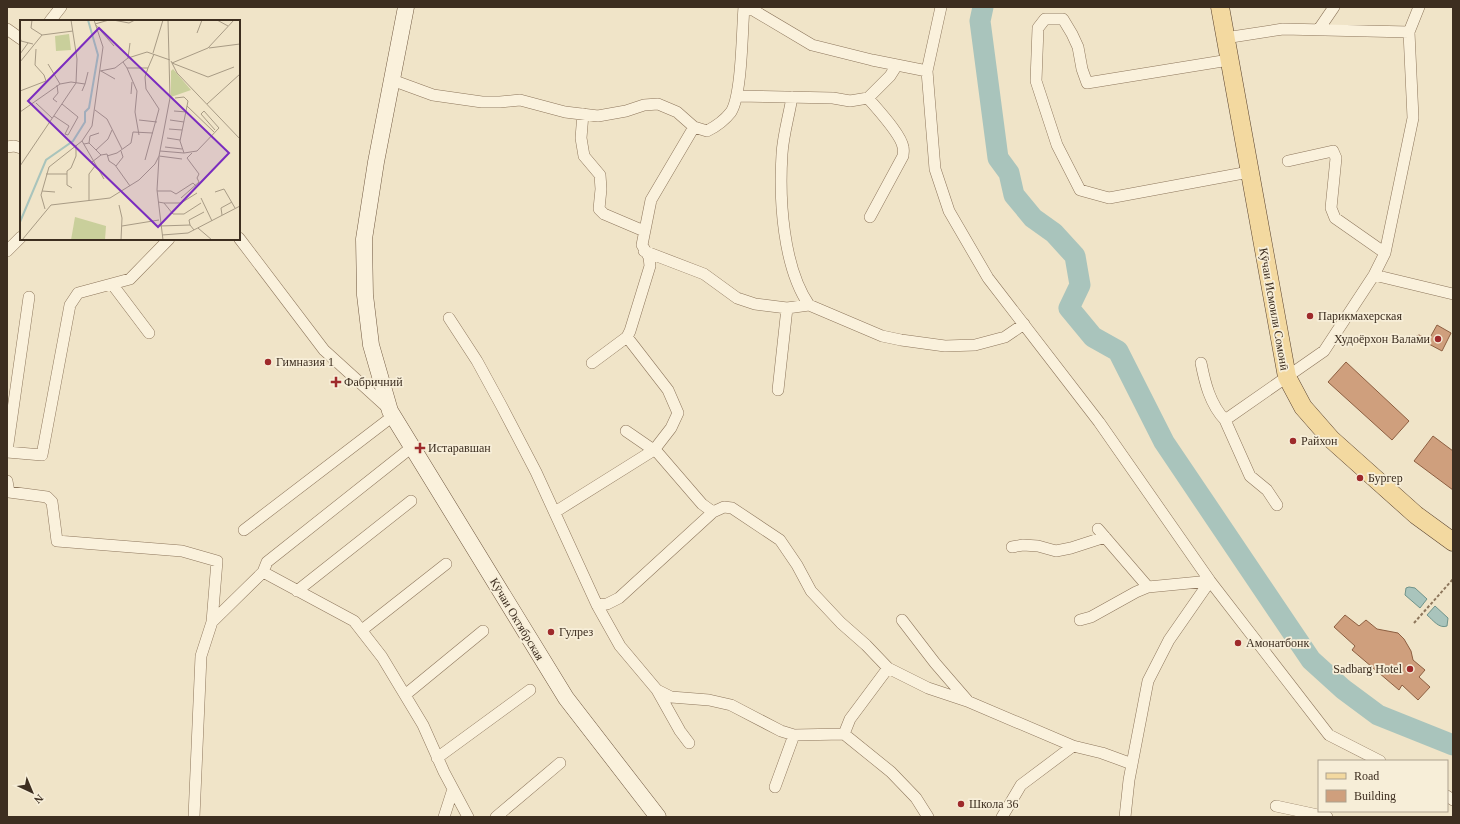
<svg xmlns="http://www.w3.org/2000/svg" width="1460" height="824" viewBox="0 0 1460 824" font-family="Georgia,serif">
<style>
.water{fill:#a9c4bc;stroke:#6f938a}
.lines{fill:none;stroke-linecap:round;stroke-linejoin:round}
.river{stroke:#a9c4bc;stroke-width:21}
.building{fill:#cf9f7d;stroke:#8d5f41}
.minor-casing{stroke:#8d765c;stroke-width:12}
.secondary-casing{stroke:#6f573f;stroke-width:17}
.primary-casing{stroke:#5b4430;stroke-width:19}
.path{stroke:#8d765c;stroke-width:2;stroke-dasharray:3 2;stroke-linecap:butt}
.minor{stroke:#faf1dc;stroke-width:11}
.secondary{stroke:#faf1dc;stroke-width:16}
.primary{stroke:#f3d9a0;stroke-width:18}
.poi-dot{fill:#9e2a2b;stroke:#f7eed8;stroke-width:1.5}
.labels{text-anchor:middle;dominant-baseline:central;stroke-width:3.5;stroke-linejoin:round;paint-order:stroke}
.street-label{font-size:12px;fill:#3d2e20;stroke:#f7eed8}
.poi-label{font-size:12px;fill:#3d2e20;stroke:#f7eed8;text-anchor:start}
.inset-river{fill:none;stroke:#a9c4bc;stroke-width:2}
.inset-road{fill:none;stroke:#a89b85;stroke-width:1}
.view{fill:#7b2cbf;fill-opacity:0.15;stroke:#7b2cbf;stroke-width:2}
.inset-edge{fill:none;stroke:#3d2e20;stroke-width:2}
</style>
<rect width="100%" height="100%" fill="#f0e4c8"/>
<path class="water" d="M1409,587L1415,588L1427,599L1420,608L1405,595L1406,588Z
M1435,606L1448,618L1447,626C1439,629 1433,620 1427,615Z"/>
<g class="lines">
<path class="river" d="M983,7L980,21L998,158L1009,173L1014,195L1033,218L1054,233L1075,256L1080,285L1069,308L1093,337L1118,351L1164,442L1311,660L1343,689L1378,715L1453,745"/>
</g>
<path class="building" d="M1437,325L1451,333L1442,351L1427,343Z
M1415 339a4 4 0 1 1 8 0a4 4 0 1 1-8 0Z
M1346,362L1409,421L1392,440L1328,382Z
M1433,436L1453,451V490L1414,461Z
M1345,615L1359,626L1366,620L1377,629L1398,633L1404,639L1411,651L1413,660L1425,670L1419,677L1430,687L1418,700L1402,685L1399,690L1352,650L1355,646L1334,627Z"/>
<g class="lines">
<g class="minor-casing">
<path id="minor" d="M748,7L812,45L872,60L927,71
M941,7L927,71L935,169L949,211L988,278L1099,422L1210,581L1329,735L1380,761
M50,21L61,7
M7,29L21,39
M1319,29L1334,7
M1225,38L1283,29L1409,32
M1229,60L1087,83L1082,69L1078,47L1072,34L1063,19H1045L1038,28L1036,81L1057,145L1080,190L1109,198L1249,172
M392,80L433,95L482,102H500L520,100L565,112L598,116L626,111L644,105L658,104L677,112L694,127L707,131C717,126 724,121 731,112C742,95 742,30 744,7
M738,96L833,98L850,101L868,98L890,76L897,65
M792,97C789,116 783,135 782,154C779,200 783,267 809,305
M868,98C877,109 901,134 903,147C904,150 903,153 903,156L870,217
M583,114L581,138L584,156L600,175L601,189L599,209L604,214L644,231
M7,147L14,146L21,148
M1288,161L1333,151L1336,158L1331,208L1335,218L1385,253
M239,238L324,350L390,410
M7,251L21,237
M644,251L704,274L737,298L755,304L787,308L809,305L882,336L901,340L945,346L975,345L1005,337L1024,324
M1374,275L1453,294
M112,284L149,333
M449,318L477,361L501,405L536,472L597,605L620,646L657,690L671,697L709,700L731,705L781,731L794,735L844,734L891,772L916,798L928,817
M592,363L627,337
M1201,363C1205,383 1210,404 1225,420L1324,351L1374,275L1385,253L1413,118L1409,32L1419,7
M778,390L787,308
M1225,420L1250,476L1267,490L1277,505
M626,431L658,453L702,504L713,512L724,507L732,508L780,540L797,565L811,591L841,623L866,645L888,668L928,688L967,701L1073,746
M412,447L267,562L263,572L354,621L382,657L423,725L444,772L468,817
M7,451L29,297
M7,452L42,455L70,305L78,293L130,279L169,239
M7,481L9,492L47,497L52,502L57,541L182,551L217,561L212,622
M555,512L654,450L671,428L678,413L668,390L627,337L630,331L650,266L649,257L642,245L651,200L694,127
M1098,529L1148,587
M244,530L393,416
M1012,547L1023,545L1038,546L1056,551L1071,548L1105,537
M297,591L411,501
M597,605L607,604L619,598L713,512
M902,620L935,663L967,700
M1080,620L1091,617L1136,592L1148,587L1210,581
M362,630L446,564
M657,690L680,731L689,743
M405,695L483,631
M844,734L850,719L888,668
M437,758L530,690
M775,787L794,735
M1447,796L1453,800
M1276,806L1327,817
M194,817L201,656L212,622L263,572
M444,817L453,789
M496,817L560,763
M1002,817L1021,785L1073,746L1102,753L1132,764
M1125,817L1129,780L1148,681L1169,640L1210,581"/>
</g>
<g class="secondary-casing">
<path id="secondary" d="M406,7L376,162L364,239L365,295L371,345L390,411L566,698L658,817"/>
</g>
<g class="primary-casing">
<path id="primary" d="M1220,7L1287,377L1303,407L1331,439L1416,515L1453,542"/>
</g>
<path class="path" d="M1414,623L1453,579"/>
<use href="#minor" class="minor"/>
<use href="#secondary" class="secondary"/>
<use href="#primary" class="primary"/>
</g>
<g class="poi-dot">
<circle cx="1310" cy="316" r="4"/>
<circle cx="1438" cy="339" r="4"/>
<circle cx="268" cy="362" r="4"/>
<path d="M334 376h4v4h4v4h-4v4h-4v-4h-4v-4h4z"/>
<circle cx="1293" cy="441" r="4"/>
<path d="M418 442h4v4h4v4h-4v4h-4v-4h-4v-4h4z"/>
<circle cx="1360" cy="478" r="4"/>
<circle cx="551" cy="632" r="4"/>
<circle cx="1238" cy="643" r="4"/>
<circle cx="1410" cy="669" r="4"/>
<circle cx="961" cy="804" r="4"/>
</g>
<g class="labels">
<g class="street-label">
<text transform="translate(1274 309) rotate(80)">Кӯчаи Исмоили Сомонӣ</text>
<text transform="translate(517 619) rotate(59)">Кӯчаи Октябрская</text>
</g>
<g class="poi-label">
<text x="1318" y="316">Парикмахерская</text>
<text x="1430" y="339" text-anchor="end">Худоёрхон Валами</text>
<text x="276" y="362">Гимназия 1</text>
<text x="344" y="382">Фабричний</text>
<text x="1301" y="441">Райхон</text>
<text x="428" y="448">Истаравшан</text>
<text x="1368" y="478">Бургер</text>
<text x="559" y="632">Гулрез</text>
<text x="1246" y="643">Амонатбонк</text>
<text x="1402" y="669" text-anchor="end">Sadbarg Hotel</text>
<text x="969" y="804">Школа 36</text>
</g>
</g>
<g transform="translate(20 20)">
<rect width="220" height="220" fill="#f0e4c8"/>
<path d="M49,14L51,30L36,31L35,16ZM153,49L171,70L151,77V51ZM55,197L86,206L85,220H51Z" fill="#c9cf9b"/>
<path class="inset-river" d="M0,202L26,140L53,121L65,102V92L69,88L78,35L68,0"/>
<path class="inset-road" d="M12,0L11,8L22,15L53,11M89,0L75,4L94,26M93,0L109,3L115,0M197,0L208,6M177,13L182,0M0,17L1,21L13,24M189,28L220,24M133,33L143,0M0,34L8,23M108,38L110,23M151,41L157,53L220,119M0,42L22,15M103,42L107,48H128L134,34M152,43L188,28L214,0M152,43L188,57L214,47M28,44L40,64M107,48L117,71L115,92L119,115M80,51L95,48L108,38L127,32L150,40M81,51L95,59M65,64L68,52M37,65L38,73L33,79L37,82M0,71L26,61L24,55L15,45L16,29M111,74L112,62M16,83L32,98M187,84L220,54M167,86L194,112M75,90L87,99L102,129M154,91L167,92M0,92L40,64L51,62L65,64L62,71M34,96L49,106L45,114L48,115L58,97L42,84M119,100L137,102M150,100L164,102M149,109L162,110M147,118L160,120M62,121L84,159M69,123L70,116L79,113M64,124L69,123L81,135M145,127L162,129M76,130L88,119L92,110M140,131L164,133L160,121L168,81L164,77L155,78M164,133L177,131L199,108L184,91L181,94L195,110M87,136L97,133L111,123L113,112L133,113M139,136L162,139M139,137L137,170L143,220M125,140L139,89L126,69L125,57L128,48M72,142L81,135L87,134L89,141L95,145L110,166M0,146L56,63L57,39L51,0M96,146L103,137L101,131M26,154H47M52,168L47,165V151L51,148L56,136V125M22,171L35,172M137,171H151L156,174L173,163L176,166M195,172L204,169L215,188M161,178L179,162L177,158L179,154L167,138L172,133M181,178L192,201M69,181V154L75,146M138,182L144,183L153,194H164L181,183M144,183H161L177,173M99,185L102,198L101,220M25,189L21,175L29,147L62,121L72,106L83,27L74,0M202,195L201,188L212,182M170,205L169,200L184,192M102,206L139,200M140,206L170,205L174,210M178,208L192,220M142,215L168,213L220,186M2,220L31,185L90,178L119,160L135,144L139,136L150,78L148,0"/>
<path class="view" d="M79,8L209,133L138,207L8,81Z"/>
<rect width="220" height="220" class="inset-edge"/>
</g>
<rect width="1460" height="824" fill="none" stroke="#3d2e20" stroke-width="16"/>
<rect x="1318" y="760" width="130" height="52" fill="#f7eed8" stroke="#ada18e"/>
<rect x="1326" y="773" width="20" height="6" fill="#f3d9a0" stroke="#ada18e"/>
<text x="1354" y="780" font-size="12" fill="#3d2e20">Road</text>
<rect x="1326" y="790" width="20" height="12" fill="#cf9f7d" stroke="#ada18e"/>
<text x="1354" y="800" font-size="12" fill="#3d2e20">Building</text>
<g transform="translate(32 792) rotate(136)" stroke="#f7eed8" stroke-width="3" paint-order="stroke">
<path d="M0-3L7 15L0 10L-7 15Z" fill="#3d2e20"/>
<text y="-6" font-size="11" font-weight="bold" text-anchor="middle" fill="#3d2e20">N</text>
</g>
</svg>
